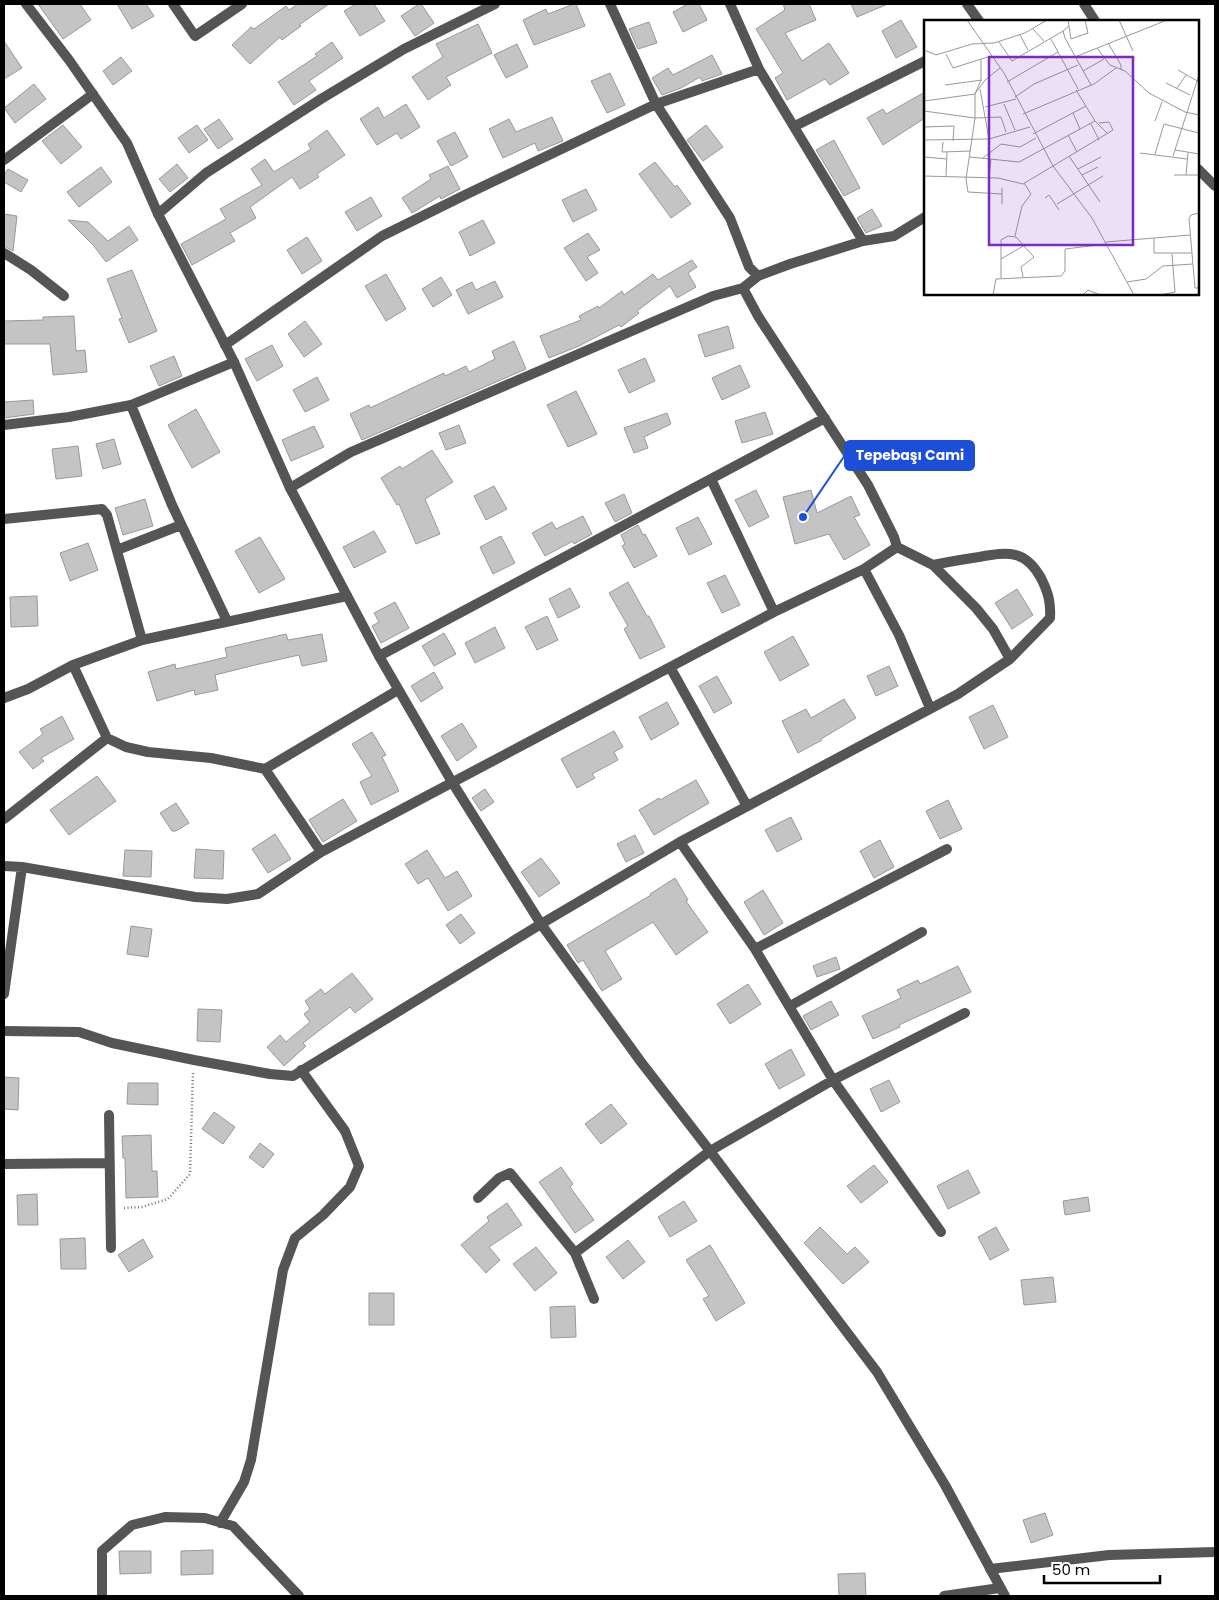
<svg xmlns="http://www.w3.org/2000/svg" width="1219" height="1600" viewBox="0 0 1219 1600" font-family="Poppins,sans-serif">
<style>
.building{fill:#c4c4c4;stroke:#999}
.lines{fill:none;stroke-linecap:round;stroke-linejoin:round}
.path{stroke:#777;stroke-width:2.5;stroke-dasharray:1 2.5;stroke-linecap:butt}
.minor{stroke:#555;stroke-width:10}
.tertiary{stroke:#555;stroke-width:10}
.inset-road{fill:none;stroke:#999;stroke-width:1}
.view{fill:#7b2cbf;fill-opacity:0.15;stroke:#7b2cbf;stroke-width:2.5}
.inset-edge{fill:none;stroke:#000;stroke-width:2.5}
.leader{fill:none;stroke:#1d4ed8;stroke-width:2}
.callout-dot{fill:#1d4ed8;stroke:#fff;stroke-width:2}
.callout{fill:#1d4ed8;stroke:#1d4ed8;stroke-width:2}
.callout-label{font-size:14px;text-anchor:middle;font-weight:bold;fill:#fff}
</style>
<rect width="100%" height="100%" fill="#fff"/>
<path class="building" d="M38,4H80L91,20L63,39Z
M117,4H146L154,16L132,29Z
M298,4H329L299,25L301,26L282,40L280,37L250,64L232,45L251,27L254,29L286,6L289,10Z
M356,4H374L385,21L360,36L344,11Z
M419,4H421L434,23L415,36L401,16Z
M574,4H576L585,26L534,45L523,20L546,9L548,14Z
M688,4H699L707,20L683,32L673,12Z
M783,4H809L816,20L785,33L802,61L829,43L849,73L830,85L825,79L787,100L775,78L783,73L756,29L785,10Z
M851,4H888L857,17Z
M901,20L917,47L896,58L882,31Z
M649,22L657,43L638,49L629,29Z
M478,24L492,53L446,77L451,85L428,100L412,77L443,57L436,44Z
M4,41L22,68L4,79Z
M332,42L343,58L309,81L316,90L294,105L278,82L317,56L315,54Z
M517,44L528,67L506,78L494,55Z
M712,55L722,74L702,81L700,77L681,88L662,95L652,78L668,68L673,75Z
M121,57L132,71L113,85L103,71Z
M610,73L625,105L607,113L591,81Z
M34,84L46,99L15,123L4,108Z
M925,92V118L883,145L867,118L883,109L886,114Z
M406,104L420,127L401,139L397,133L377,145L360,119L378,107L384,118Z
M552,117L563,141L538,151L535,143L503,158L489,129L509,119L516,132Z
M219,119L233,139L218,149L204,129Z
M63,125L82,147L61,164L42,141Z
M197,125L208,140L189,153L178,138Z
M706,125L723,147L703,161L687,140Z
M327,130L345,155L317,174L319,177L300,189L292,177L250,207L256,218L230,233L235,241L192,265L181,244L226,219L220,209L262,185L251,169L265,159L274,172L311,149L308,144Z
M455,132L468,157L451,166L437,141Z
M834,140L860,188L844,196L816,150Z
M655,162L675,187L677,185L691,204L671,218L639,174Z
M177,164L188,178L170,192L159,179Z
M448,166L460,189L441,199L440,196L412,213L402,198L431,179L429,175Z
M101,167L112,182L79,207L67,192Z
M8,169L28,180L21,192L4,182V175Z
M586,189L597,210L573,222L562,200Z
M371,197L382,216L357,231L345,212Z
M872,209L882,226L866,233L857,218Z
M4,214L17,216L13,251L4,246Z
M68,220L88,222L108,241L129,226L138,240L106,262L93,245Z
M483,220L495,243L470,256L459,232Z
M588,233L600,250L587,257L598,273L586,281L564,248Z
M307,237L322,261L302,274L287,250Z
M692,260L697,267L688,273L696,287L677,298L670,286L637,311L639,313L621,327L619,325L579,346L549,358L540,336L581,320L579,316L598,306L599,308L622,291L624,295L653,274L658,280Z
M132,270L157,331L129,343L119,319L122,318L107,279Z
M386,274L406,309L386,321L365,286Z
M441,277L452,295L433,307L422,289Z
M495,281L503,297L468,314L456,290L472,282L476,290Z
M74,316L76,351L85,350L87,372L53,375L50,344H4V321L43,320V317Z
M305,321L322,344L304,357L288,334Z
M728,326L734,348L705,357L698,335Z
M514,341L526,369L362,440L350,414L369,405L370,408L444,373L445,376L466,366L469,372L495,359L492,351Z
M272,345L283,366L257,381L245,359Z
M174,356L182,376L159,386L150,366Z
M645,358L655,381L629,393L618,370Z
M740,365L750,387L722,400L712,378Z
M317,377L329,400L305,412L293,390Z
M576,391L597,434L568,447L547,405Z
M33,400L34,414L4,418V402Z
M196,409L220,452L192,468L168,425Z
M765,412L773,434L742,443L735,421Z
M667,413L671,424L644,437L648,448L634,453L624,428Z
M459,425L466,443L446,450L439,433Z
M314,426L324,447L291,461L282,440Z
M114,439L121,464L103,469L96,444Z
M78,446L82,476L56,479L52,449Z
M432,450L453,482L425,499L440,534L416,544L399,504L397,505L381,478L400,466L402,469Z
M494,486L507,509L486,520L474,496Z
M756,490L769,517L749,527L735,500Z
M811,490L817,513L851,496L860,515L854,517L870,545L844,560L829,534L795,544L783,497Z
M624,494L632,513L615,522L605,503Z
M145,499L153,526L123,535L115,508Z
M583,516L592,534L574,544L573,541L545,556L532,533L552,522L556,529Z
M698,517L712,544L689,555L676,528Z
M638,525L643,535L645,534L657,556L634,568L622,546L625,544L621,535Z
M374,531L386,552L354,568L343,547Z
M501,536L515,563L493,574L480,547Z
M260,537L285,579L259,593L235,551Z
M88,543L98,570L70,581L60,553Z
M725,575L740,605L722,613L707,583Z
M628,582L647,616H649L665,647L640,659L624,629L628,626L609,593Z
M570,588L580,607L558,618L549,599Z
M1017,589L1033,615L1012,629L995,603Z
M37,596L38,626L11,627L10,597Z
M395,602L409,628L381,643L372,626L379,622L374,613Z
M547,616L558,640L537,650L525,627Z
M495,627L505,648L475,663L465,643Z
M444,633L456,654L434,666L422,646Z
M286,634L288,640L322,634L327,661L302,666L299,655L255,665L215,675L218,690L195,695L194,690L157,701L148,672L175,664L176,669L227,657L225,648Z
M793,636L809,665L780,681L764,652Z
M889,666L898,686L876,696L867,676Z
M434,672L443,688L421,702L411,686Z
M717,676L732,703L714,713L699,686Z
M844,699L856,718L821,739L822,740L798,753L782,721L806,709L811,718Z
M667,702L679,724L651,740L639,717Z
M993,705L1008,737L984,749L969,717Z
M62,716L74,739L41,758L44,761L33,769L19,752L43,734L40,729Z
M462,723L477,747L457,761L441,736Z
M614,731L623,747L614,752L618,760L592,774L595,778L577,788L561,759Z
M372,732L386,755L382,757L399,791L371,805L360,782L372,776L352,744Z
M97,776L116,801L69,835L50,810Z
M696,780L709,803L654,835L639,810L659,798L660,800Z
M485,789L494,802L481,811L472,798Z
M343,799L357,821L323,842L309,820Z
M948,800L962,829L940,839L926,811Z
M176,803L189,823L176,831H172L160,813Z
M791,817L802,839L777,852L765,830Z
M275,834L291,859L268,873L252,849Z
M635,835L644,853L626,862L617,844Z
M880,840L894,867L874,878L860,851Z
M196,849L224,851L223,879L194,878Z
M125,850L152,851L151,877L123,876Z
M427,850L445,878L457,871L472,896L448,911L428,878L418,884L405,864Z
M541,858L560,883L539,897L521,872Z
M675,878L688,900L686,901L708,932L676,955L653,922L605,951L622,979L602,991L583,960L578,963L567,945L651,895L650,894Z
M763,890L783,923L764,935L744,902Z
M461,914L475,933L460,944L446,925Z
M131,926L152,929L148,957L127,954Z
M836,957L840,969L817,977L813,966Z
M958,966L971,992L899,1025L900,1027L873,1039L862,1016L901,998L897,990L918,980L920,984Z
M352,973L373,999L355,1013L350,1007L303,1043L306,1046L284,1066L267,1047L280,1035L286,1042L310,1022L304,1014L310,1009L305,1001L321,989L325,994Z
M748,984L761,1004L730,1024L717,1004Z
M831,1001L839,1015L811,1030L803,1016Z
M198,1009L222,1010L220,1042L197,1041Z
M791,1049L805,1075L779,1089L765,1064Z
M4,1077L19,1078L18,1110L4,1109Z
M889,1080L900,1102L881,1112L870,1089Z
M128,1083H158V1105L127,1104Z
M611,1104L627,1124L601,1144L585,1124Z
M214,1112L235,1127L223,1144L202,1129Z
M151,1135L152,1171H157L158,1197L126,1198L125,1158H123L122,1136Z
M260,1143L274,1154L263,1168L249,1157Z
M874,1165L888,1182L861,1203L847,1186Z
M561,1167L573,1184L570,1187L594,1220L575,1233L539,1182Z
M968,1170L980,1193L948,1209L937,1186Z
M37,1194L38,1225H18L17,1195Z
M1088,1197L1090,1211L1065,1215L1063,1201Z
M684,1201L697,1221L670,1237L658,1217Z
M507,1203L522,1225L489,1247L500,1260L486,1273L461,1245L489,1221L487,1217Z
M820,1227L847,1254L855,1247L869,1262L843,1284L804,1243Z
M996,1227L1009,1250L990,1260L978,1237Z
M85,1238L86,1269H61L60,1239Z
M143,1239L153,1257L129,1272L118,1255Z
M628,1240L645,1262L623,1279L606,1257Z
M710,1245L745,1303L716,1321L703,1299L709,1296L686,1260Z
M536,1247L557,1273L535,1291L513,1264Z
M1053,1277L1056,1302L1024,1305L1021,1280Z
M369,1293H394V1325H369Z
M575,1306L576,1337L551,1338L550,1307Z
M1045,1513L1053,1535L1031,1543L1023,1520Z
M213,1550V1574L181,1575V1551Z
M119,1551H151V1573L120,1574Z
M865,1573L866,1596H839L838,1574Z"/>
<g class="lines">
<path class="path" d="M124,1208L142,1207L168,1199L190,1174L193,1071"/>
<path class="minor" d="M173,4L195,36L242,4
M610,4L656,104L730,218L749,267L758,276
M730,4L759,69L863,241
M967,4L979,21
M1084,4L1095,21
M795,126L925,61
M4,160L93,94
M1198,169L1215,186
M158,214L206,173L321,99L404,49L495,4
M4,253L31,270L64,296
M743,288L758,316L868,485L894,537L897,547
M225,345L382,236L467,194L656,104L759,69
M131,405L172,505L227,621
M4,425L69,417L131,405L234,362
M711,479L774,612
M290,488L351,452L713,296L743,288L758,276L790,264L863,241L894,236L925,217
M4,519L102,509L107,515L142,640
M897,547L933,565L976,608L993,629L1010,659
M117,550L181,525
M864,569L899,635L930,708
M379,656L825,418
M73,665L107,738L126,747L148,752L211,758L265,769L398,690
M670,667L747,806
M4,698L28,689L73,665L142,640L347,596
M265,769L321,852
M4,819L107,738
M680,842L755,949L833,1080L941,1232
M4,866L22,867L195,897L227,899L258,894L321,852L774,612L864,569L897,547
M541,924L680,842L958,694L1010,659L1050,618C1051,602 1048,592 1041,578C1025,549 1008,552 979,557C964,559 948,562 933,565
M755,949L947,849
M4,994L22,867
M790,1006L922,932
M109,1115L111,1248
M4,1164L109,1163
M478,1198L499,1178L510,1173L575,1253L594,1299
M575,1253L710,1151L833,1080L965,1013
M220,1523L244,1482L251,1460L283,1270L295,1238L323,1215L350,1187L359,1166L345,1131L301,1070
M990,1569L1109,1555L1215,1552
M102,1596V1551L132,1525L165,1517L205,1518L233,1526L299,1596
M944,1596L1000,1588"/>
<path class="tertiary" d="M26,4L69,60L127,143L158,214L234,362L290,488L379,656L452,782L541,924L641,1062L710,1151L877,1372L945,1485L1005,1596
M4,1031L79,1032L112,1043L194,1060L270,1074L293,1076L541,924"/>
</g>
<g transform="translate(924 20)">
<rect width="275" height="275" fill="#fff"/>
<path class="inset-road" d="M43,0L80,53L129,146L168,198L210,275M144,0L147,19L164,13L161,0M195,0L209,31M145,6L139,11L141,18L167,65M109,9L120,21M96,15L104,30M127,19L154,69M75,22L88,41L139,11M184,23L197,45V50M173,28L186,45L201,51L225,73L261,92L275,95M0,30L12,35L48,24L70,23L101,13L123,0M22,34L29,48L67,36M151,37L243,0M76,48L61,60L51,74V98L42,159L44,172L78,174M254,50L275,62M159,51L180,39M83,62L134,32M242,63L266,75M21,65L58,60M253,68L262,55M56,69L65,119M152,70L171,101L184,114M91,77L110,64L154,45M0,81L51,74L57,60V39M80,84L91,110M61,87L92,79M0,91L51,98L77,97L82,112M149,93L156,109M99,94L170,64L192,48M231,101L238,82M167,104L175,120M0,107L30,106L29,121M109,114L162,86M144,115L153,132M0,120L65,119L106,107M19,122L18,132L47,131M77,124L96,127L112,118M251,130L275,134M216,133L263,139M231,134L240,104L275,113M145,136L176,182M249,136L275,55M0,137L23,139M46,137L95,142L171,101M59,138L77,124M154,149L177,137M158,155L174,147M250,155H275M262,155L264,133M0,156L74,158L99,164L189,110L185,102L175,103M22,157L23,132M65,158L67,139M78,168V184M121,178L125,175L135,190M133,184L179,156M275,193L267,195L265,199L271,268H275M266,215L230,218V233H267M91,216L98,186L107,174L100,163M182,222L230,218M77,239L101,225M77,258V220L84,216L92,217L110,237L97,247L99,257M203,262L222,259L239,246L269,244M241,274L251,272L248,234M69,275L72,259L137,256L141,251V229L183,224M159,275L164,270L176,275"/>
<path class="view" d="M65,37H209V225H65Z"/>
<rect width="275" height="275" class="inset-edge"/>
</g>
<path class="leader" d="M803 517L845 455"/>
<circle class="callout-dot" cx="803" cy="517" r="5"/>
<rect class="callout" x="845" y="441" width="129" height="29" rx="5"/>
<g class="callout-label">
<text x="910" y="460">Tepebaşı Cami</text>
</g>
<rect width="1219" height="1600" fill="none" stroke="#000000" stroke-width="10"/>
<path d="M1044 1575v8h116v-8" fill="none" stroke="#000000" stroke-width="2.5"/>
<text x="1052" y="1575" font-size="15" fill="#000000" stroke="#ffffff" stroke-width="4" paint-order="stroke">50 m</text>
</svg>
